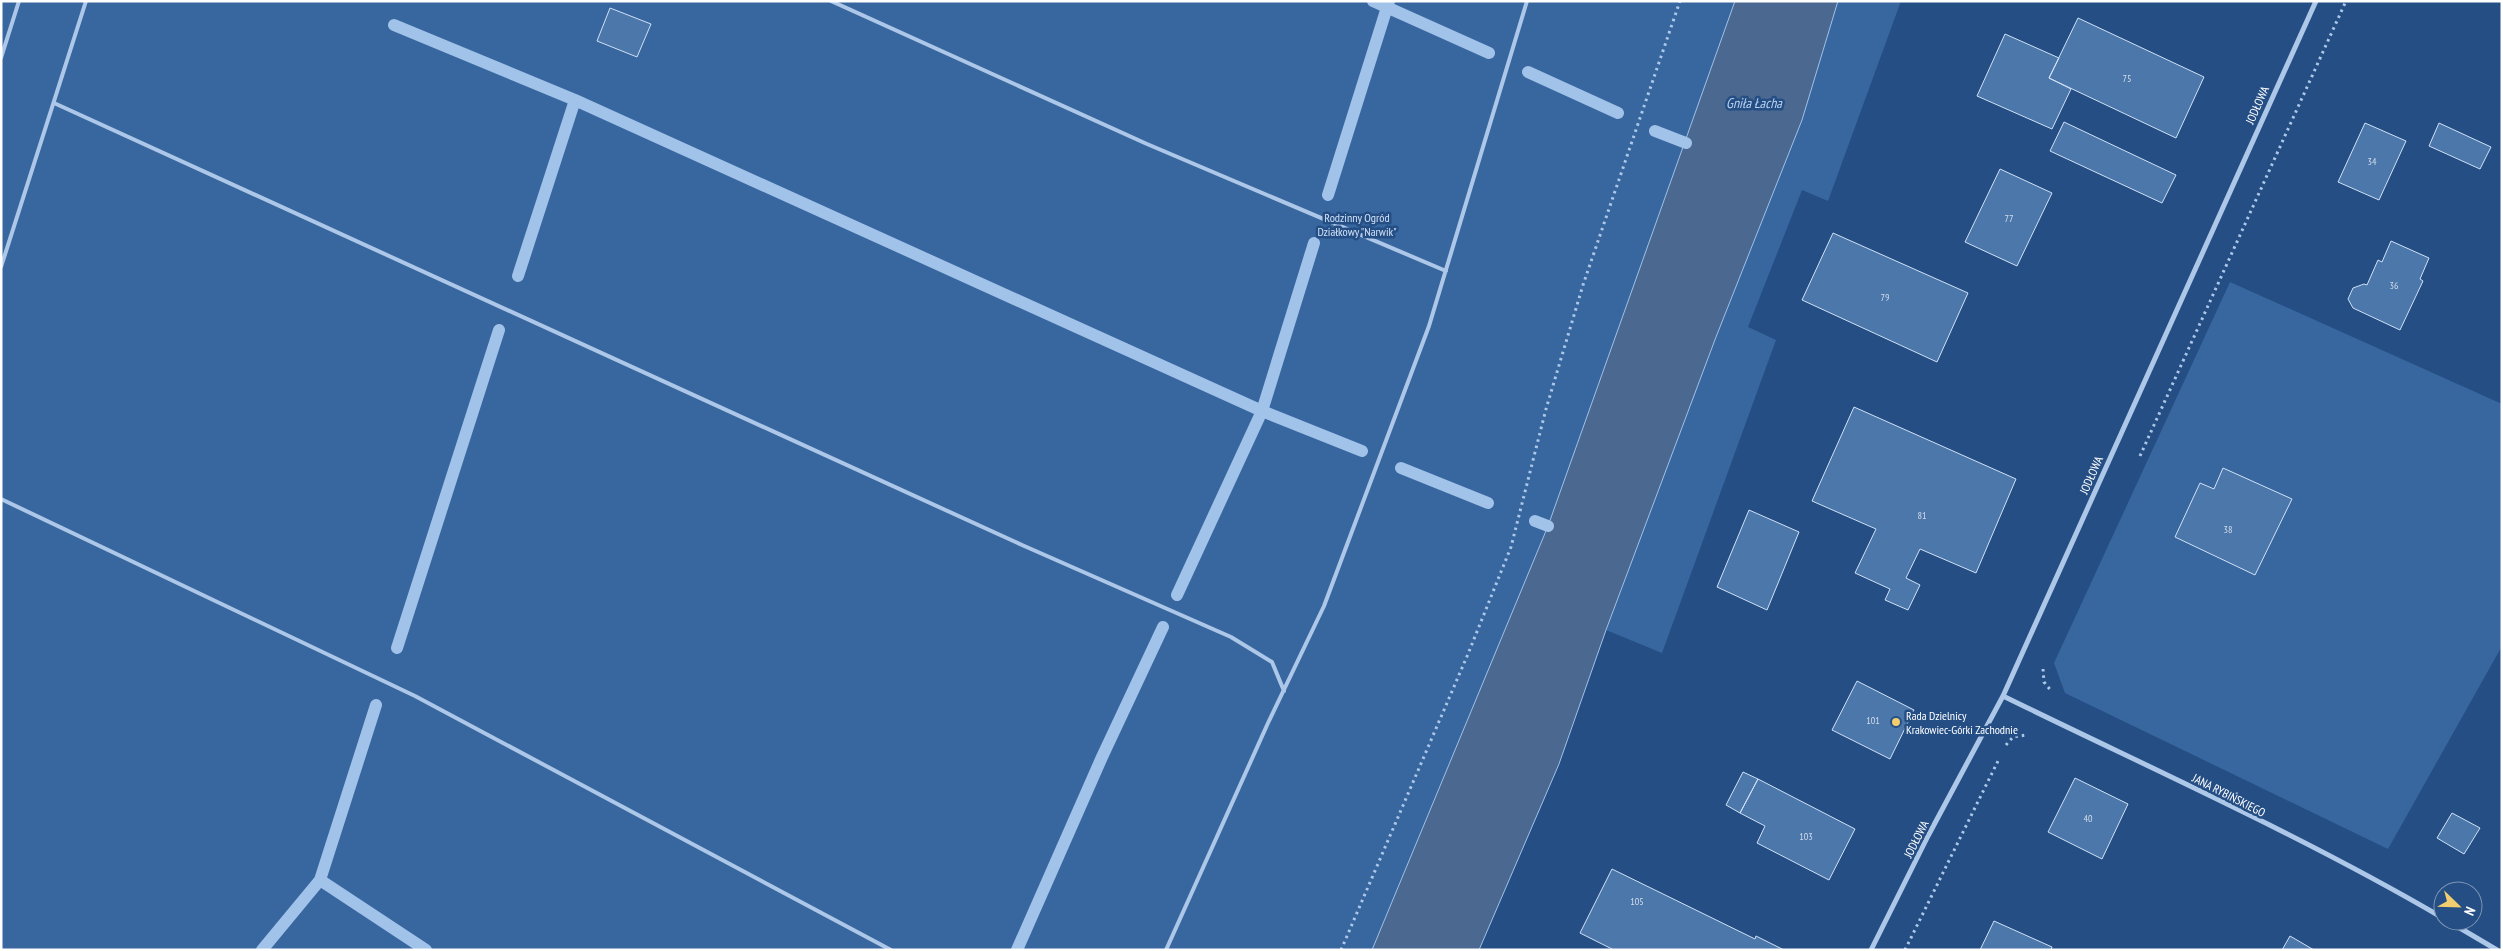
<svg xmlns="http://www.w3.org/2000/svg" width="2503" height="951" viewBox="0 0 2503 951" font-family="'PT Sans Narrow',sans-serif">
<style>
.green{fill:#3867a0}
.water{fill:#4b6990;stroke:#a1c2e9}
.lines{fill:none;stroke-linecap:round;stroke-linejoin:round}
.stream{stroke:#a1c2e9;stroke-width:12}
.building{fill:#4c77ab;stroke:#d0e1f6}
.path{stroke:#adc7e8;stroke-width:3;stroke-dasharray:2.5 4;stroke-linecap:butt}
.lane{stroke:#adc7e8;stroke-width:4}
.street{stroke:#adc7e8;stroke-width:5}
.poi-dot{fill:#f2cd70;stroke:#244e84;stroke-width:2}
.labels{text-anchor:middle;dominant-baseline:central;stroke-width:5;stroke-linejoin:round;paint-order:stroke}
.number-label{font-size:10px;fill:#d2ddea}
.street-label{font-size:12px;fill:#fff;stroke:#244e84}
.park-label{font-size:12px;fill:#d0e1f6;stroke:#244e84}
.poi-label{font-size:12px;fill:#fff;stroke:#244e84;text-anchor:start}
.water-label{font-size:14px;font-style:italic;fill:#b8d1ef;stroke:#244e84}
</style>
<rect width="100%" height="100%" fill="#244e84"/>
<path class="green" d="M1,1H1735L1548,526L1372,950H1Z
M1838,1H1901L1828,201L1802,190L1748,327L1776,340L1662,653L1606,630L1716,337L1802,120Z
M2230,282L2502,404V646L2388,849L2065,693L2054,663Z"/>
<path class="water" d="M1735,1H1838L1802,120L1716,337L1606,630L1559,764L1479,950H1372L1548,526Z"/>
<g class="lines">
<path class="stream" d="M1373,1L1489,53
M394,25L575,100L1262,411L1362,451
M1528,72L1618,113
M1655,131L1686,143
M1328,195L1389,1
M518,276L575,100
M1401,468L1488,503
M1535,521L1548,526
M1177,595L1262,411L1314,243
M397,648L499,330
M376,705L320,880L426,950
M262,950L320,880
M1017,950L1102,757L1163,627"/>
</g>
<path class="building" d="M610,8L651,24L637,57L597,41Z
M2078,18L2204,77L2176,138L2049,78Z
M2005,34L2059,58L2049,78L2071,89L2052,129L1977,96Z
M2064,122L2176,175L2162,203L2050,151Z
M2365,123L2406,141L2379,200L2338,182Z
M2439,123L2491,147L2480,169L2429,146Z
M2000,169L2052,193L2017,266L1965,242Z
M1833,233L1968,293L1937,362L1802,300Z
M2391,241L2429,258L2420,279L2423,281L2400,330L2353,308L2348,299L2353,288L2364,284L2367,285L2378,260L2382,262Z
M1854,407L2016,479L1976,573L1920,549L1906,578L1920,585L1908,610L1885,600L1890,589L1855,573L1876,529L1812,501Z
M2223,468L2292,499L2255,575L2175,537L2200,483L2214,489Z
M1749,510L1799,532L1767,610L1717,587Z
M1857,681L1914,710L1890,759L1832,730Z
M1743,772L1758,779L1740,813L1726,805Z
M2075,778L2128,804L2102,859L2048,832Z
M1758,779L1855,829L1829,880L1757,843L1765,826L1740,813Z
M2452,813L2480,828L2464,854L2437,838Z
M1612,869L1755,939L1756,936L1784,950H1614L1580,933Z
M1994,921L2052,947L2051,950H1980Z
M2290,936L2314,950H2282Z"/>
<g class="lines">
<path class="path" d="M2140,456L2346,1
M2043,669L2044,682L2052,692
M2006,745L2013,737L2026,735
M1341,950L1468,654L1511,547L1546,409L1583,285L1680,1
M1905,950L1998,761"/>
<path class="lane" d="M831,1L1147,144L1446,271
M1,58L19,1
M54,103L1022,545L1231,637L1272,662L1284,691
M1,267L86,1
M1,499L415,696L891,950
M1166,950L1268,723L1324,606L1429,326L1527,1"/>
<path class="street" d="M2003,696C2150,768 2301,835 2443,918
M2448,921L2497,950
M1871,950L1928,836L2003,696L2316,1"/>
</g>
<circle class="poi-dot" cx="1896" cy="722" r="5"/>
<g class="labels">
<g class="number-label">
<text x="2127" y="78">75</text>
<text x="2372" y="161">34</text>
<text x="2009" y="218">77</text>
<text x="2394" y="285">36</text>
<text x="1885" y="297">79</text>
<text x="1922" y="515">81</text>
<text x="2228" y="529">38</text>
<text x="1873" y="720">101</text>
<text x="2088" y="818">40</text>
<text x="1806" y="836">103</text>
<text x="1637" y="901">105</text>
</g>
<g class="street-label">
<text transform="translate(2257 105) rotate(-66)">JODŁOWA</text>
<text transform="translate(2091 475) rotate(-66)">JODŁOWA</text>
<text transform="translate(2229 795) rotate(27)">JANA RYBIŃSKIEGO</text>
<text transform="translate(1916 839) rotate(-63)">JODŁOWA</text>
</g>
<g class="park-label">
<text x="1357" y="217">Rodzinny Ogród<tspan x="1357" dy="14">Działkowy "Narwik"</tspan></text>
</g>
<g class="poi-label">
<text x="1906" y="715">Rada Dzielnicy<tspan x="1906" dy="14">Krakowiec-Górki Zachodnie</tspan></text>
</g>
<g class="water-label">
<text x="1754" y="103">Gniła Łacha</text>
</g>
</g>
<rect width="2503" height="951" fill="none" stroke="#ffffff" stroke-width="5"/>
<g transform="translate(2458 906) rotate(113)"><circle r="24" fill="#244e84" stroke="#7c95b5"/>
<path d="M0-4L9 19L0 12L-9 19Z" fill="#f2cd70"/>
<text y="-8" font-size="14" font-weight="bold" text-anchor="middle" fill="#ffffff">N</text>
</g>
</svg>
